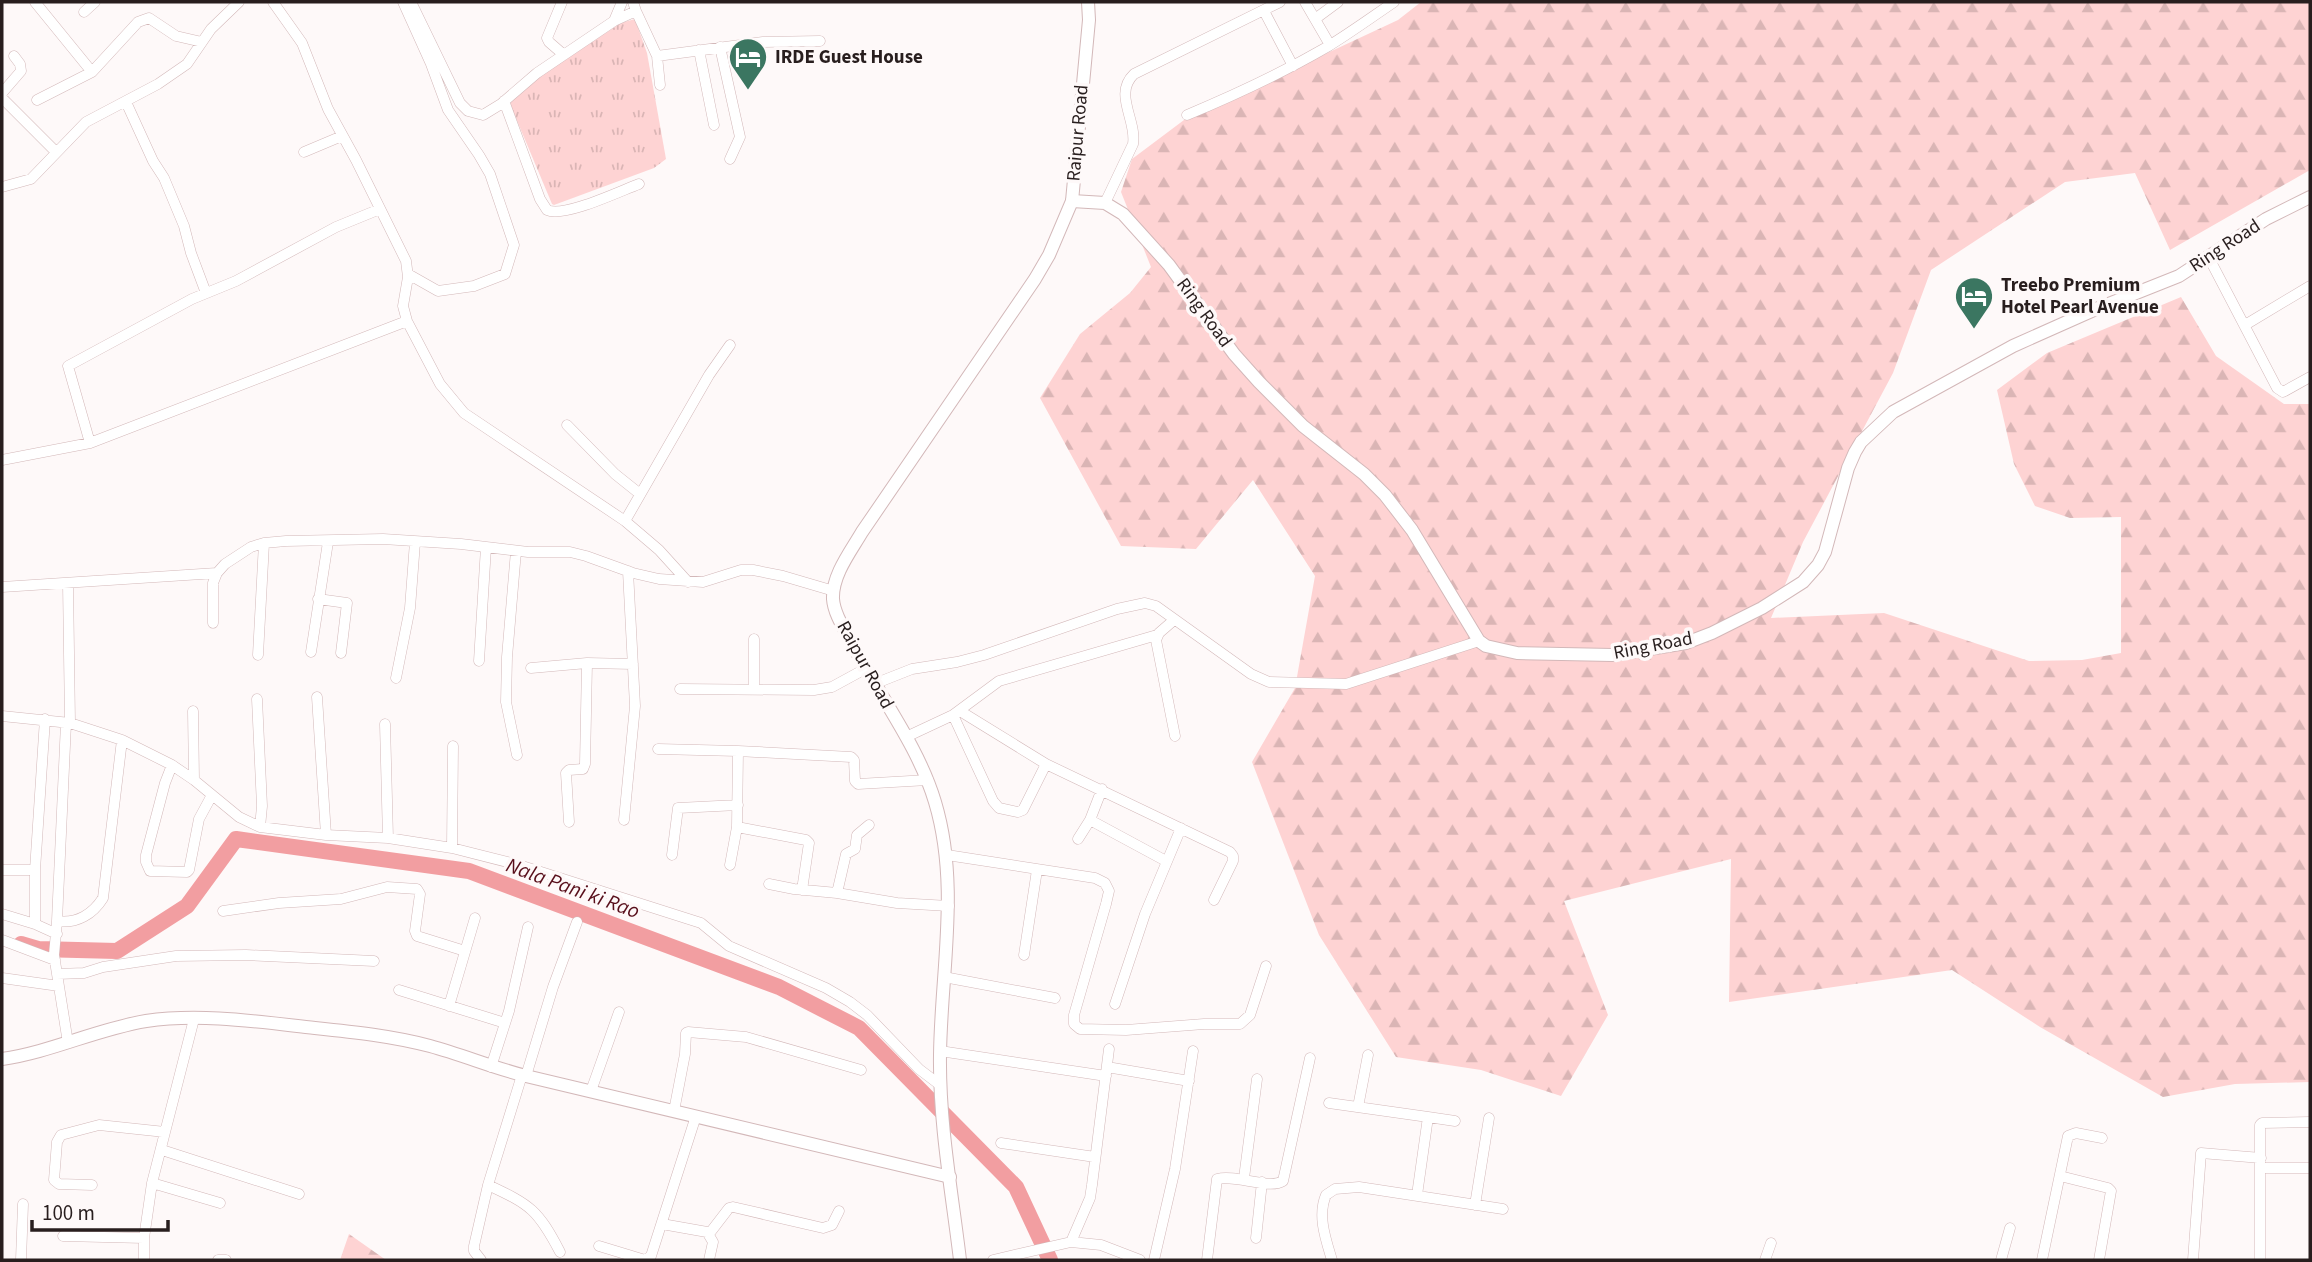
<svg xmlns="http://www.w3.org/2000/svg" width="2312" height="1262" viewBox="0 0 2312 1262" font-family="'Source Sans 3',sans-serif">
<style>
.forest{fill:url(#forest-firs)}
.park{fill:url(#park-tufts)}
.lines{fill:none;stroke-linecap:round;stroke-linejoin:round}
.river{stroke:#f29ea1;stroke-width:16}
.minor-casing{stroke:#d3b8b9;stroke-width:11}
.tertiary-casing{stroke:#d3b8b9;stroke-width:14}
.secondary-casing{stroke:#d3b8b9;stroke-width:14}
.minor{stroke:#fff;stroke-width:10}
.tertiary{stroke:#fff;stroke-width:12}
.secondary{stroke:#fff;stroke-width:12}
.labels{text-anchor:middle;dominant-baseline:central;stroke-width:7;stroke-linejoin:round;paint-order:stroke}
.poi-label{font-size:19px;font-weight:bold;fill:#281e1e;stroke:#fef9f9;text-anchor:start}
.street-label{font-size:19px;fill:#281e1e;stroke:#fef9f9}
.water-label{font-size:21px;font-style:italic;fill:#580f1b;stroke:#fef9f9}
</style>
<defs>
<pattern id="forest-firs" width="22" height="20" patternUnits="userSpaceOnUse" patternTransform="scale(1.75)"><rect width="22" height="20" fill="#fed3d3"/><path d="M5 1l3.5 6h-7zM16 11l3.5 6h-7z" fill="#dab5b5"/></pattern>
<pattern id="park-tufts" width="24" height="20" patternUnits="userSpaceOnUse" patternTransform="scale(1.75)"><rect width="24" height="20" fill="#fed3d3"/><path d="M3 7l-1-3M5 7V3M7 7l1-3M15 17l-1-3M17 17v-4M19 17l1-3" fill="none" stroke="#dab5b5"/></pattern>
</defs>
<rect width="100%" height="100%" fill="#fef9f9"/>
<path class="forest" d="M1421,2H2310V170L2170,250L2135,173L2065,182L1931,270L1893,373L1803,542L1771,618L1884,613L2029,661L2082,660L2121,653V517L2070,518L2035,506L2014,464L1997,390L2047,353L2181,297L2216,356L2284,404H2310V1082L2235,1084L2163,1097L2040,1027L1952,970L1729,1002L1731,859L1564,901L1608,1015L1561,1096L1481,1070L1396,1057L1319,935L1252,762L1295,688L1315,576L1253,480L1196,549L1121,546L1040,398L1080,334L1130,293L1151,267L1121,192L1132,159L1184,120L1398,20Z
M349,1234L386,1260H340Z"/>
<path class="park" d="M635,19L647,53L666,159L654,168L554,205L552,204L510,104V99L535,79L621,23Z"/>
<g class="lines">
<path class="river" d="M21,944L38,949L117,951L187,906L236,839L469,871L779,987L859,1028L1016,1187L1050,1260"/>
<g class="minor-casing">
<path id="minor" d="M35,2L92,72
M273,2L302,43L328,109L356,160L406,261L408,277L403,306L407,321L440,384L464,413L625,521L659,550L688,582
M403,2L431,64L448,110L479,155L490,174L514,245L505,274L474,286L438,291L408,274
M411,2L460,103L468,111L483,115L501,104L537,73L614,21L636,11L633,2
M562,2L547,38L549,42L564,55
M1305,2L1330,45
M636,11L657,56L660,85
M1264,11L1293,66
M84,12L95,2
M1315,19L1338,2
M614,21L622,2
M720,47L740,137L730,159
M699,50L714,125
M657,56L763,42L820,41
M2,93L21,71L20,64L14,56
M2,98L56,152
M37,100L92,72L138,22L149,18L176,36L202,42
M504,101L540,199L547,210C564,218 620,191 639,184
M126,102L153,161L164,178L184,226L191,253L206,293
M1187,115C1235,95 1282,73 1327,47C1350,33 1372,17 1394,2
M304,152L342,136
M2,187L31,179L86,122L158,84L187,64L211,29L239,2
M1105,203L1133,144C1137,120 1113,94 1134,74L1280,2
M2209,258L2277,388L2283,392L2310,377
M2245,325L2310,286
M567,425L615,474L640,494
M90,443L68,366L192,299L236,281L336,227L380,209
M2,460L90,443L407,321
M625,521L709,375L730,345
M516,551L507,657L506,702L517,755
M68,583L70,723
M2,587L217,573
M318,599L347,603L341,653
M1174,620L1159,633L1156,640L1175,736
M213,623V583L217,573L225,564L251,547L264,543L286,541L383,539L461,544L528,552H570L586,556L633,573L659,579L703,582L741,570H753L783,576L834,591
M311,652L328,542
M258,655L264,543
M479,661L486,547
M531,668L587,663L633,664
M396,678L410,608L415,542
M874,684L912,669L957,662L984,655L1117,609L1145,603L1156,606L1251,674L1269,682L1346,684L1479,641
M754,688V639
M680,689L814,690L832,687L865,669
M317,697L326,835
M257,699L262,806L260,827
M193,711L194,780
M960,711L1046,764
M953,715L993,801L999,808L1018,812L1023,810L1046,764L1230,852L1233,856V861L1214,900
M2,716L70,723L122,740L172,765L194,780L239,817L260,827L326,835L388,838L452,848L519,865L701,923L729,946L826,988L850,1002L867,1015L919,1069L940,1085
M66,723L57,921C77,924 93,914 103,898L122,740
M385,724L388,838
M906,737L953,715L999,681L1157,635
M658,749L738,751
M172,765L165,783L146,855V862L150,871L187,872L189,870L199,819L212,795
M624,820L635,706L628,571
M1090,820L1166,861
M569,822L566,773L569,770L583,769L585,764L587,663
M869,825L857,835L855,849L846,854L837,893L897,903L949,906
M737,827L738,751L851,757L854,760L855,781L858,784L928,780
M1078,839L1090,820L1102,789
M452,848L453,746
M672,855L678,808L738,805
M947,855L1095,878L1105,883L1109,891L1106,904L1074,1015V1024L1080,1029L1126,1030L1204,1024H1240L1250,1015L1266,966
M730,865L737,827L806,840L809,843L802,890
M2,870H35
M769,884L794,889L837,893
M223,911L279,903L341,899L387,887L417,889L420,894L415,931L417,936L465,951
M2,914L35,924L57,934
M57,921L54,955L68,1043
M35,924V870L45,719
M2,940L55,960
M1024,955L1037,870
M57,974L84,973L103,967L176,956L246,955L374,961
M944,977L1055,998
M2,978L59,986
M399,990L505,1023
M1115,1004L1145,914L1181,828
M449,1006L475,918
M940,1051L1106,1076
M491,1067L509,1011L528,927
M1107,1067L1189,1081
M526,1076L553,987L577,922
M591,1091L619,1012
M1329,1103L1428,1117L1417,1195
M1358,1107L1368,1055
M674,1111L685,1054L686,1033L688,1032L746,1037L861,1070
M1428,1117L1455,1121
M1001,1143L1095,1157
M162,1150L299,1194
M2261,1168H2310
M2060,1176L2108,1188L2111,1191L2099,1260
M1244,1178L1257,1079
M152,1183L220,1203
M92,1185L59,1184L54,1180L57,1142L61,1135L99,1125L165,1132
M488,1185C531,1205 538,1210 560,1252
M1475,1205L1489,1118
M662,1224L707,1232L713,1242L709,1260
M709,1234L729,1208L733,1207L823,1228L832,1225L839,1211
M63,1236L144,1238
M1256,1238L1262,1182
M1071,1242L1090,1198L1092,1185L1109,1049
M599,1246L645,1260L651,1256L696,1116
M21,1260L23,1204
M144,1260V1238L152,1183L194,1019
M218,1260H226
M481,1260L474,1251V1246L488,1185L522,1075
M993,1260L1071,1242L1101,1245L1140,1260
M1154,1260L1175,1169L1193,1051
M1207,1260L1217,1179C1236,1174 1269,1190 1283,1181L1310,1058
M1332,1260C1326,1240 1317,1216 1326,1195L1335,1189L1359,1187L1503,1209
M1765,1260L1771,1243
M2001,1260L2010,1228
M2042,1260L2068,1136L2076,1133L2102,1138
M2193,1260L2201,1153L2261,1158
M2260,1260V1125L2262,1123L2310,1122"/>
</g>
<g class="tertiary-casing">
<path id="tertiary" d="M1072,201L1105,203L1123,214L1169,265L1234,354L1259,382L1303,426L1364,474L1385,495L1412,530L1479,641L1486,646L1517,653L1612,655L1686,643L1712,633L1762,608L1803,582L1818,565L1825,552L1848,468L1855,452L1861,442L1893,412L2013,346L2096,309L2179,276L2266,219L2310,197
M2,1059C51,1052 97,1029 146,1021C201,1013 260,1022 315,1028C354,1032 392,1036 430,1046C463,1055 494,1068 526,1076L950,1177"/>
</g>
<g class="secondary-casing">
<path id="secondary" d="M960,1260C952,1193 939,1123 940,1055C941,970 960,885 935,802C918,745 879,696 852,643C845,630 834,614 833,599C832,575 851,551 862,532L1035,279L1049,255L1072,201L1089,20L1088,2"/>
</g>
<use href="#minor" class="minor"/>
<use href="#tertiary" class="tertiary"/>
<use href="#secondary" class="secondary"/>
</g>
<defs>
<g id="hotel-pin" transform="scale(2.0125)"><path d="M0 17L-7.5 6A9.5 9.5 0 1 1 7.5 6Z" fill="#3b7661" stroke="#fef9f9"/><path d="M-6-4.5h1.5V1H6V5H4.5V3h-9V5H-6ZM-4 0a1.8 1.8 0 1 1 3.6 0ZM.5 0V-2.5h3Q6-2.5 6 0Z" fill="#fff"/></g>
</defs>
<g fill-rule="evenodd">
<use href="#hotel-pin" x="748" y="57"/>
<use href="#hotel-pin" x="1974" y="296"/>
</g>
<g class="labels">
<g class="poi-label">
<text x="775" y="57">IRDE Guest House</text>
<text x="2001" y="285">Treebo Premium<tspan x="2001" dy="22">Hotel Pearl Avenue</tspan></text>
</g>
<g class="street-label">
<text transform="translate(1078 133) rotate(-85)">Raipur Road</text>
<text transform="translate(2225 246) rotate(-33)">Ring Road</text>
<text transform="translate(1204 313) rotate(54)">Ring Road</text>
<text transform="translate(1653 646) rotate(-11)">Ring Road</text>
<text transform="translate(865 665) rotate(61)">Raipur Road</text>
</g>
<g class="water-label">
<text transform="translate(573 888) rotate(20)">Nala Pani ki Rao</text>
</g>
</g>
<rect width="2312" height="1262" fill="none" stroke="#281e1e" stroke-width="7"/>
<path d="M32 1220v10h136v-10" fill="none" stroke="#281e1e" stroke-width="3.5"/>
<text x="42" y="1220" font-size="21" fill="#281e1e" stroke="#fef9f9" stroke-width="5" paint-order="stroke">100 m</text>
</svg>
